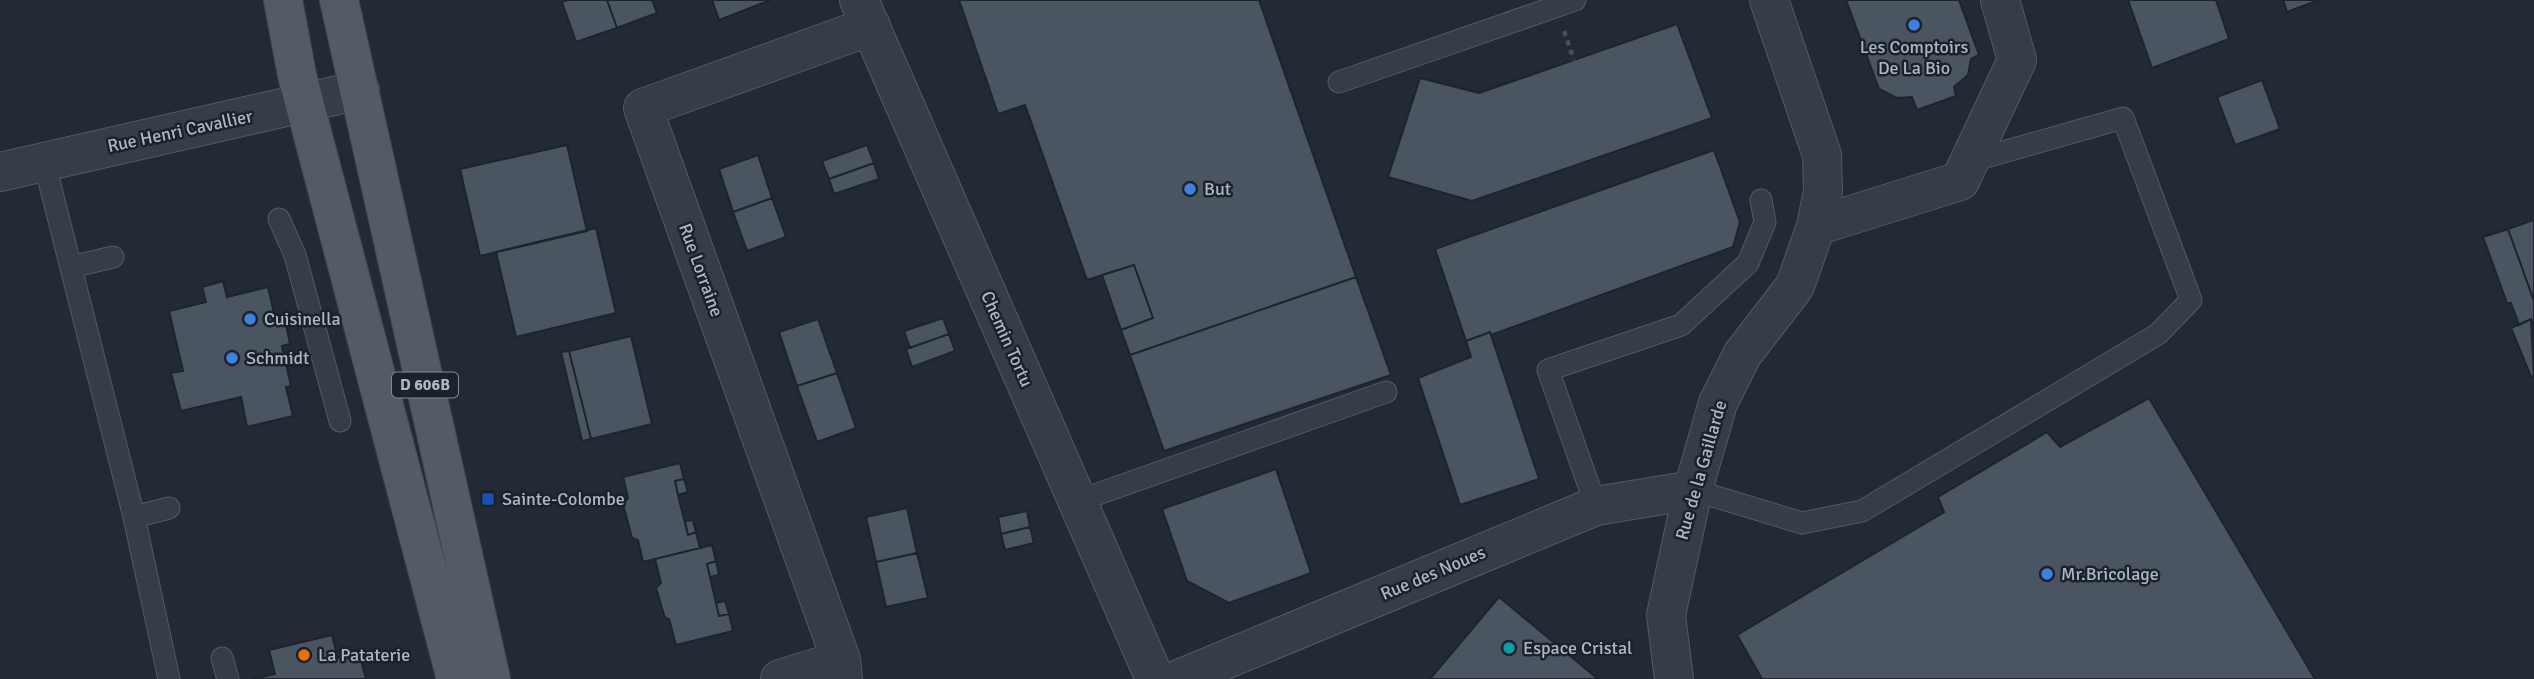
<svg xmlns="http://www.w3.org/2000/svg" width="2534" height="679" viewBox="0 0 2534 679" font-family="Signika,sans-serif">
<style>
.building{fill:#4a5561;stroke:#1c242c;stroke-width:2}
.lines{fill:none;stroke-linecap:round;stroke-linejoin:round}
.service-casing{stroke:#525b63;stroke-width:23}
.minor-casing{stroke:#525b63;stroke-width:40}
.primary-casing{stroke:#3e464f;stroke-width:40}
.path{stroke:#435456;stroke-width:4.5;stroke-dasharray:5 5;stroke-linecap:butt}
.service{stroke:#353d46;stroke-width:21}
.minor{stroke:#353d46;stroke-width:38}
.primary{stroke:#535c66;stroke-width:38}
.shop-dot{fill:#3f7fe0;stroke:#1a222a;stroke-width:2.5}
.transit-dot{fill:#1a4fb4;stroke:#1a222a;stroke-width:2.5}
.culture-dot{fill:#0f9aa8;stroke:#1a222a;stroke-width:2.5}
.food-dot{fill:#e8710a;stroke:#1a222a;stroke-width:2.5}
.labels{text-anchor:middle;dominant-baseline:central;stroke-width:5;stroke-linejoin:round;paint-order:stroke}
.shield{fill:#1a222a;stroke:#828b94;stroke-width:2}
.shield-label{font-size:16px;font-weight:bold;fill:#afb8c2}
.poi-label{font-size:18px;fill:#afb8c2;stroke:#1a222a;text-anchor:start}
.street-label{font-size:18px;fill:#afb8c2;stroke:#1a222a}
</style>
<rect width="100%" height="100%" fill="#222b35"/>
<path class="building" d="M567,0H607L617,28L576,42L562,2Z
M607,0H652L657,13L617,28Z
M712,0H771L719,20Z
M959,0H1259L1356,277L1130,355L1121,330L1153,318L1134,265L1087,280L1025,105L998,114Z
M1846,0H1959L1979,55L1971,59L1968,75L1954,87L1956,96L1917,110L1912,97L1897,98L1879,89Z
M2128,0H2216L2229,39L2152,68Z
M2283,0H2319L2287,12Z
M1677,24L1712,118L1472,201L1388,177L1420,78L1479,93Z
M2262,80L2280,129L2235,145L2217,97Z
M567,145L587,231L480,256L460,169Z
M867,145L874,163L829,179L822,161Z
M1714,150L1740,222L1733,247L1491,335L1490,332L1466,341L1435,249Z
M758,155L772,198L733,212L719,169Z
M874,163L879,179L834,194L829,179Z
M772,198L786,237L747,251L733,212Z
M2534,220V301L2508,229Z
M596,228L616,313L516,337L496,252Z
M2508,229L2534,301V326L2531,319L2519,325L2511,303H2507L2483,237Z
M1134,265L1153,318L1121,330L1102,275Z
M1356,277L1391,375L1164,451L1130,355Z
M223,281L227,297L268,287L277,326L286,324L290,344L282,346L291,386L286,387L293,416L247,427L241,397L181,411L171,373L183,371L169,311L206,302L202,287Z
M943,318L949,334L910,348L904,331Z
M818,319L837,373L797,386L779,332Z
M2531,319L2534,376L2531,377L2511,328Z
M1490,332L1539,479L1460,505L1418,378L1471,357L1466,341Z
M949,334L955,351L912,367L906,349Z
M631,336L652,424L591,439L569,351Z
M569,351L591,439L582,441L561,352Z
M837,373L856,428L817,442L797,386Z
M2149,398L2315,679H1762L1737,635L1944,512L1938,497L2047,432L2060,447Z
M680,463L684,479L675,481L678,495L688,535L696,532L700,548L643,562L638,540L632,538L623,504L628,498L623,477Z
M1276,469L1311,573L1229,603L1187,581L1162,509Z
M684,479L688,492L678,495L675,481Z
M907,508L917,553L876,562L866,517Z
M1027,511L1030,527L1001,534L998,517Z
M693,520L696,532L688,535L685,521Z
M1030,527L1034,543L1005,550L1001,534Z
M712,545L716,561L707,564L719,616L729,614L733,631L676,645L669,619L665,618L656,588L661,583L655,559Z
M917,553L928,598L886,607L876,562Z
M716,561L719,575L710,577L707,564Z
M1499,597L1598,679H1430Z
M725,601L729,614L719,616L716,603Z
M332,635L338,658L359,653L366,679H253L275,674L269,650Z"/>
<g class="lines">
<g class="service-casing">
<path id="service" d="M1339,82L1575,0
M44,161L134,517L169,679
M279,219L295,255L340,421
M71,267L113,257
M1693,490L1802,523L1862,511L2158,334L2191,300L2123,118L1968,162
M1078,501L1386,392
M1596,506L1548,370L1681,325L1748,263L1765,222L1761,200
M134,517L169,508
M222,658L228,679"/>
</g>
<g class="minor-casing">
<path id="minor" d="M859,0L1155,679
M0,172L360,90
M1816,226L1960,181L2017,60L2000,0
M780,679L841,660
M843,679L841,660L643,108L871,26
M1179,679L1596,506L1693,490
M1674,679L1666,615L1693,490L1718,403L1742,355L1795,286L1816,226L1823,191L1822,155L1769,0"/>
</g>
<g class="primary-casing">
<path id="primary" d="M283,0L297,75L456,679
M339,0L491,679"/>
</g>
<path class="path" d="M1564,31L1574,60"/>
<use href="#service" class="service"/>
<use href="#minor" class="minor"/>
<use href="#primary" class="primary"/>
</g>
<g class="shop-dot">
<circle cx="1914" cy="25" r="7"/>
<circle cx="1190" cy="189" r="7"/>
<circle cx="250" cy="319" r="7"/>
<circle cx="232" cy="358" r="7"/>
<circle cx="2047" cy="574" r="7"/>
</g>
<rect class="transit-dot" x="481" y="492" width="14" height="14" rx="3.5"/>
<circle class="culture-dot" cx="1509" cy="648" r="7"/>
<circle class="food-dot" cx="304" cy="655" r="7"/>
<g class="labels">
<rect class="shield" x="392" y="372.5" width="66" height="25" rx="5"/>
<g class="shield-label">
<text x="425" y="385">D 606B</text>
</g>
<g class="poi-label">
<text x="1914" y="47" text-anchor="middle">Les Comptoirs<tspan x="1914" dy="21">De La Bio</tspan></text>
<text x="1204" y="189">But</text>
<text x="264" y="319">Cuisinella</text>
<text x="246" y="358">Schmidt</text>
<text x="502" y="499">Sainte-Colombe</text>
<text x="2061" y="574">Mr.Bricolage</text>
<text x="1523" y="648">Espace Cristal</text>
<text x="318" y="655">La Pataterie</text>
</g>
<g class="street-label">
<text transform="translate(180 131) rotate(-12)">Rue Henri Cavallier</text>
<text transform="translate(701 270) rotate(70)">Rue Lorraine</text>
<text transform="translate(1007 339) rotate(66)">Chemin Tortu</text>
<text transform="translate(1701 470) rotate(-74)">Rue de la Gaillarde</text>
<text transform="translate(1433 573) rotate(-23)">Rue des Noues</text>
</g>
</g>
</svg>
